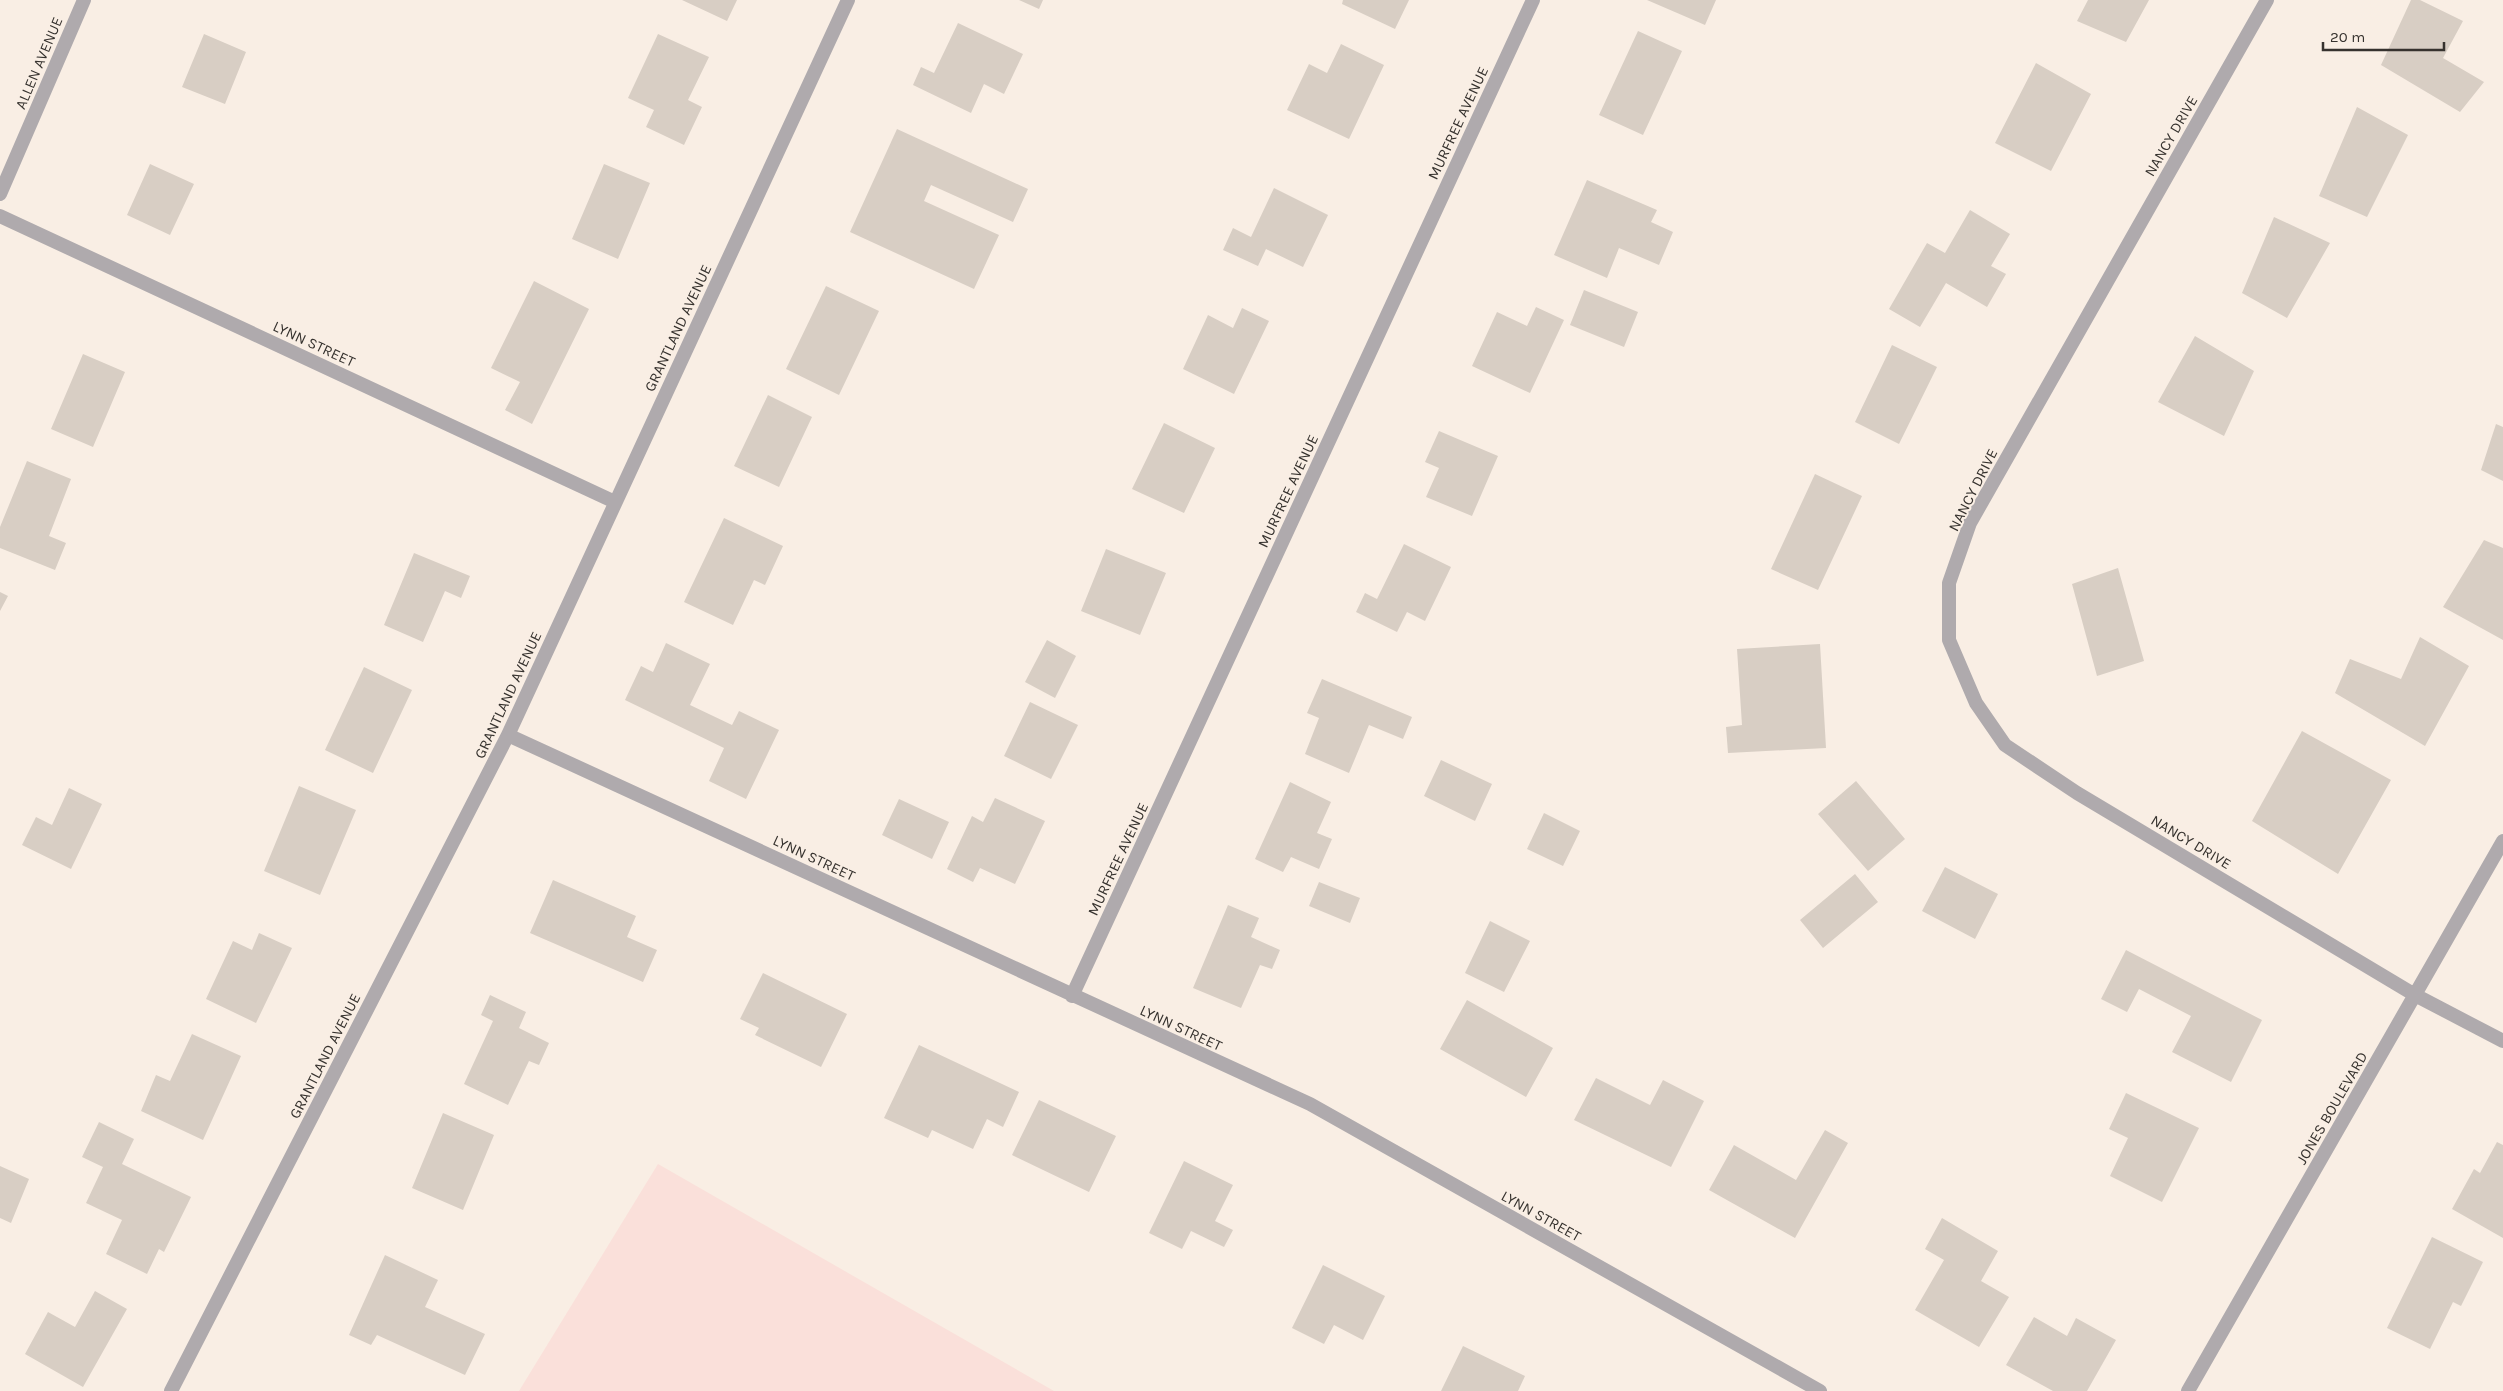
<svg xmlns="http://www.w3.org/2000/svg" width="2503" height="1391" viewBox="0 0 2503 1391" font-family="Karla,sans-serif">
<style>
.education{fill:#fae0da}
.building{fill:#d8cec4}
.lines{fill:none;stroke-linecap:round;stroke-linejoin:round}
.minor{stroke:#afaaad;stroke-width:14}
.labels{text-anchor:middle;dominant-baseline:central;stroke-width:4;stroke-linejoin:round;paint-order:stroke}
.street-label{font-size:15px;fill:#36322e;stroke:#f9eee4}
</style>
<rect width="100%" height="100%" fill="#f9eee4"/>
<path class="education" d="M658,1164L1054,1391H519Z"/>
<path class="building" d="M682,0H737L727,21Z
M1019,0H1043L1039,9Z
M1343,0H1409L1395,29L1342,4Z
M1647,0H1716L1705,25Z
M2088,0H2149L2126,42L2077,21Z
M2411,0H2420L2463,21L2443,58L2484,82L2460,112L2381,65Z
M958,23L1023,54L1004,94L984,84L971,113L913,85L921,67L934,73Z
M1638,31L1682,51L1643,135L1599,115Z
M204,34L246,52L225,104L182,87Z
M658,34L709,57L688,100L702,107L684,145L646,127L654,110L628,98Z
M1341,44L1384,65L1349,139L1287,110L1309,64L1327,73Z
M2036,63L2091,94L2051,171L1995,143Z
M2357,107L2408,135L2367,217L2319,196Z
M897,129L1028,189L1013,222L931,185L924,201L999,235L974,289L850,232Z
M150,164L194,184L170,235L127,215Z
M604,164L650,183L618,259L572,239Z
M1587,180L1657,210L1651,222L1673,232L1659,265L1619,248L1607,278L1554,255Z
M1274,188L1328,215L1303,267L1266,249L1258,266L1223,250L1233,228L1251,237Z
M1970,210L2010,234L1991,266L2006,274L1987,307L1946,283L1920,327L1889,309L1927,243L1945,253Z
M2274,217L2330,243L2287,318L2242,293Z
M534,281L589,309L532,424L505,410L520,382L491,368Z
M826,286L879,311L839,395L786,369Z
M1584,290L1638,312L1624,347L1570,325Z
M1536,307L1564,320L1530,393L1472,366L1497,312L1527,326Z
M1242,308L1269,321L1234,394L1183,369L1208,315L1233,328Z
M2195,336L2254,371L2224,436L2158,402Z
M1892,345L1937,367L1899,444L1855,422Z
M83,354L125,372L93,447L51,429Z
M768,395L812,417L779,487L734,466Z
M1164,423L1215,448L1184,513L1132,489Z
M2496,424L2503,427V481L2481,470Z
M1439,431L1498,456L1472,516L1426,497L1439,468L1425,462Z
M27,461L71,479L49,536L66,543L55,570L0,548V527Z
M1815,474L1862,496L1818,590L1771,569Z
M724,518L783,546L765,585L754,580L733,625L684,602Z
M2484,540L2503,548V640L2443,607Z
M1404,544L1451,567L1425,621L1407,612L1397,632L1356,612L1365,593L1377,599Z
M1106,549L1166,573L1140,635L1081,611Z
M414,553L470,576L461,598L445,591L423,642L384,625Z
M2118,568L2144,661L2097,676L2072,584Z
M0,592L8,596L0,611Z
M2420,637L2469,666L2425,746L2335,693L2350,659L2401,679Z
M1047,640L1076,656L1055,698L1025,682Z
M666,643L710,664L690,705L732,725L739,711L779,730L746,799L709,781L724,748L625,700L641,666L653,672Z
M1820,644L1826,748L1728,753L1726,727L1742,725L1737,649Z
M364,667L412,690L373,773L325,750Z
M1322,679L1412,717L1403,739L1369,725L1349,773L1305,754L1319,718L1307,713Z
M1030,702L1078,725L1051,779L1004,756Z
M2302,731L2391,780L2338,874L2252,821Z
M1441,760L1492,784L1475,821L1424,796Z
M1856,781L1905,839L1868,871L1818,814Z
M1290,782L1331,802L1317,833L1332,839L1319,869L1291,857L1283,872L1255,859Z
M299,786L356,810L320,895L264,871Z
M69,788L102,804L71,869L22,845L36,817L52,825Z
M995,798L1045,821L1015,884L980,868L973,882L947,869L972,816L983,822Z
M899,799L949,822L932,859L882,835Z
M1544,813L1580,831L1563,866L1527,849Z
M1945,867L1998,894L1975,939L1922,911Z
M1855,874L1878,902L1823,948L1800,920Z
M553,880L636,916L627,937L657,950L643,982L530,933Z
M1319,882L1360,898L1350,923L1309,906Z
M1228,905L1259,918L1251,937L1280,950L1272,969L1260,965L1241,1008L1193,988Z
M1490,921L1530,941L1504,992L1465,973Z
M259,933L292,948L256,1023L206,999L233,941L252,950Z
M2126,950L2262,1020L2231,1082L2172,1052L2191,1016L2139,989L2127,1012L2101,999Z
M763,973L847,1014L821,1067L755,1035L759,1028L740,1019Z
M490,995L526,1012L519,1028L549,1043L539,1065L529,1061L508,1105L464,1084L493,1021L481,1015Z
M1467,1000L1553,1048L1526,1097L1440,1049Z
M192,1034L241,1056L203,1140L141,1111L156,1075L170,1081Z
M919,1045L1019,1092L1003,1127L987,1119L973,1149L932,1130L928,1138L884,1118Z
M1596,1078L1650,1105L1663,1080L1704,1101L1671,1167L1574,1120Z
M2126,1093L2199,1128L2162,1202L2110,1176L2128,1138L2109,1129Z
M1039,1100L1116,1136L1089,1192L1012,1155Z
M443,1113L494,1135L463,1210L412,1188Z
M99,1122L134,1139L122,1164L191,1197L164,1252L159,1249L147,1274L106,1254L122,1220L86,1203L103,1167L82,1157Z
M1825,1130L1848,1143L1795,1238L1709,1190L1734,1145L1796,1180Z
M2497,1142L2503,1145V1238L2452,1209L2474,1169L2480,1173Z
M1184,1161L1233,1185L1215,1221L1233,1230L1224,1247L1191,1231L1182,1249L1149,1233Z
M0,1166L29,1179L11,1223L0,1218Z
M1942,1218L1998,1251L1981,1281L2009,1297L1979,1347L1915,1310L1944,1260L1925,1249Z
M2432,1237L2483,1262L2461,1306L2453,1302L2430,1349L2387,1328Z
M385,1255L438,1280L425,1307L485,1334L465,1375L377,1335L371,1345L349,1335Z
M1323,1265L1385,1296L1363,1340L1334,1325L1324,1344L1292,1328Z
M95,1291L127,1309L83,1387L25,1354L48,1312L75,1327Z
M2034,1317L2067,1336L2076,1318L2116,1340L2087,1391H2053L2006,1365Z
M1463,1346L1525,1376L1518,1391H1441Z"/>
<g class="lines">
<path class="minor" d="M2267,0L1970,523L1949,583V640L1976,703L2005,745L2077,793L2415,995L2503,1041
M0,194L84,0
M0,216L615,502
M508,735L1310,1104L1820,1391
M1072,996L1533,0
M171,1391L508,735L848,0
M2188,1391L2503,841"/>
</g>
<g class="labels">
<g class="street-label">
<text transform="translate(39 63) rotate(-67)">ALLEN AVENUE</text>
<text transform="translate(1458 123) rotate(-65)">MURFREE AVENUE</text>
<text transform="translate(2171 136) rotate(-60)">NANCY DRIVE</text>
<text transform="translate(678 328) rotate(-65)">GRANTLAND AVENUE</text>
<text transform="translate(314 344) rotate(25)">LYNN STREET</text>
<text transform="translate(1973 490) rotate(-63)">NANCY DRIVE</text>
<text transform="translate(1288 491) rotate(-65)">MURFREE AVENUE</text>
<text transform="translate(508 695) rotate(-65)">GRANTLAND AVENUE</text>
<text transform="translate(2191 842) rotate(31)">NANCY DRIVE</text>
<text transform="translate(814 858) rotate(25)">LYNN STREET</text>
<text transform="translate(1118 859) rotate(-65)">MURFREE AVENUE</text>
<text transform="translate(1181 1028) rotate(25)">LYNN STREET</text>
<text transform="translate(325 1056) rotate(-63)">GRANTLAND AVENUE</text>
<text transform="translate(2332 1108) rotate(-60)">JONES BOULEVARD</text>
<text transform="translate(1541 1216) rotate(29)">LYNN STREET</text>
</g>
</g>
<path d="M2323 42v8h121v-8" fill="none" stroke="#36322e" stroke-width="2.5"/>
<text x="2330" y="42" font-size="15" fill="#36322e" stroke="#f9eee4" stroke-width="4" paint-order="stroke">20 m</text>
</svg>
